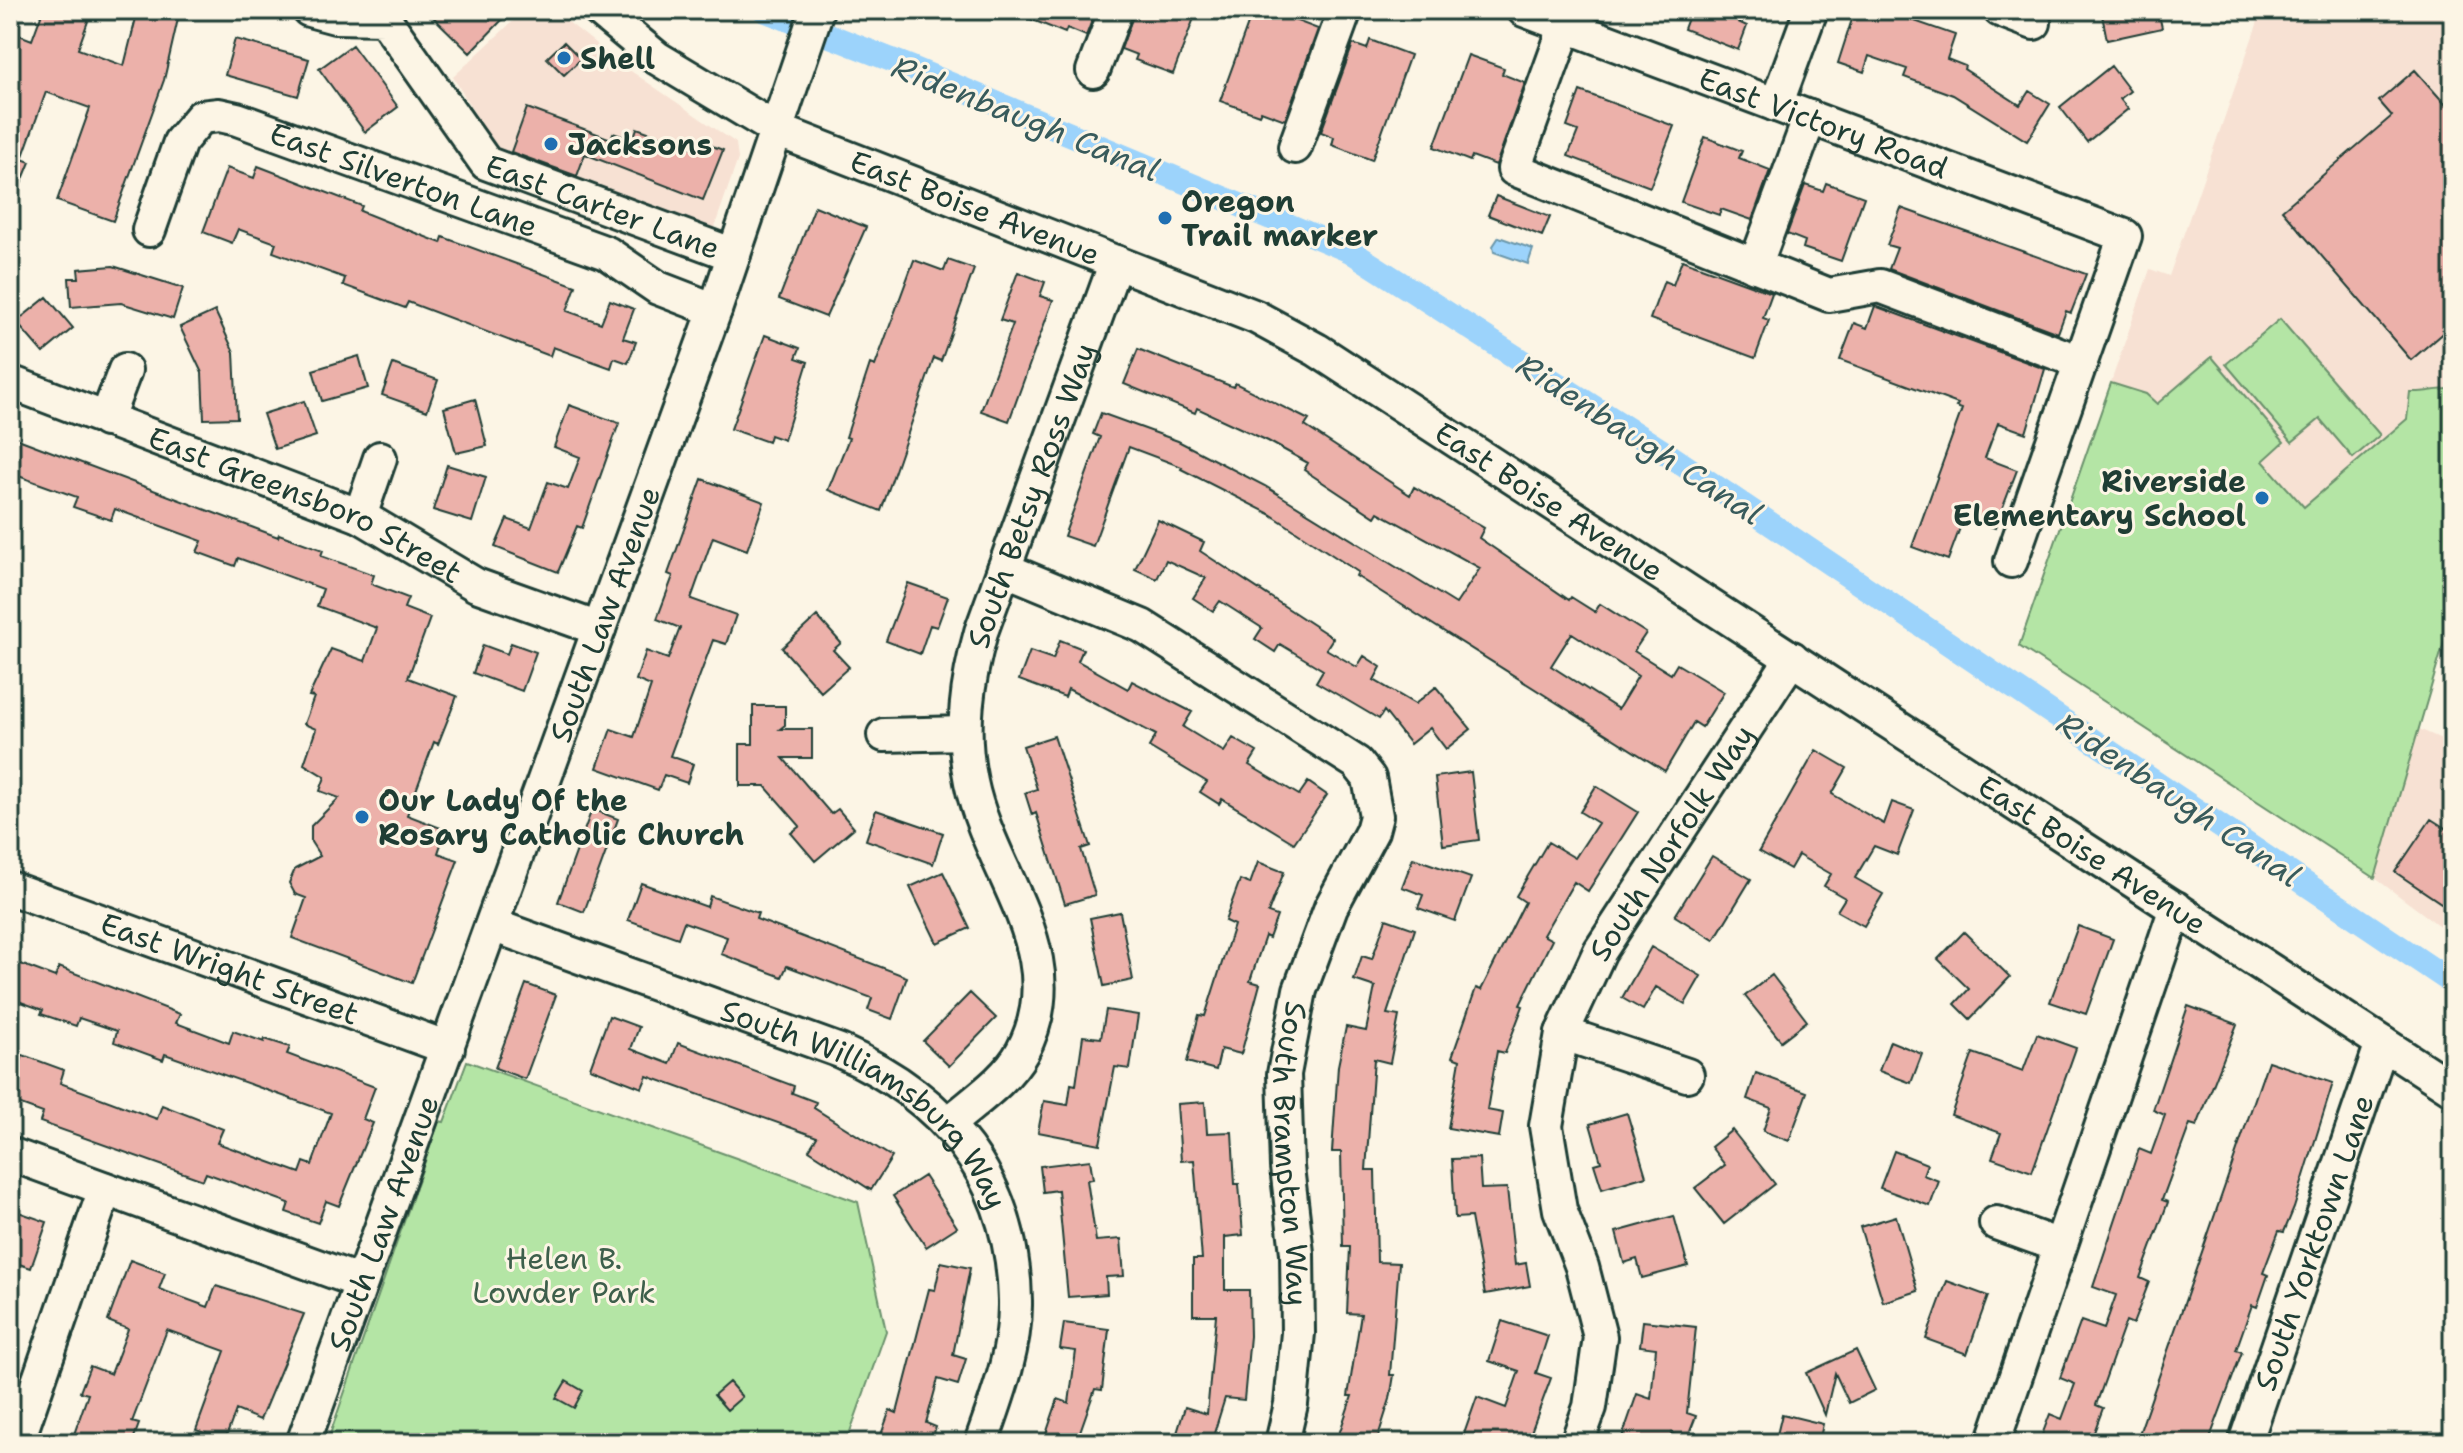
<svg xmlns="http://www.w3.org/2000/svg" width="2463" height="1453" viewBox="0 0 2463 1453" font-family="'Shantell Sans',sans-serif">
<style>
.built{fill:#f7e1d3}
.green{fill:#b4e5a5;stroke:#6a916c;stroke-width:2}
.water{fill:#9cd3fb;stroke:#6a97ab;stroke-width:2}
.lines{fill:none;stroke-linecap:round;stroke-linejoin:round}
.canal{stroke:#9cd3fb;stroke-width:24}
.building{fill:#ecb1aa;stroke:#1f3d34;stroke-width:2;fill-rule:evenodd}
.minor-casing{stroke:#1f3d34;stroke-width:38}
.minor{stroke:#fcf5e5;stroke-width:32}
.poi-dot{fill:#1f6fb2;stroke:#fcf5e5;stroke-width:3}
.labels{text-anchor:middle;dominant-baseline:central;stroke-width:6;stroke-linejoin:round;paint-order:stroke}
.poi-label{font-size:30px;font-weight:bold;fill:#1f3d34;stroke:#fcf5e5;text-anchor:start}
.street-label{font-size:30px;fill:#1f3d34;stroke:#fcf5e5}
.park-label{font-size:30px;fill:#3d5f4b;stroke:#fcf5e5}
.water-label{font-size:32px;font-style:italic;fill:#385b5c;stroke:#fcf5e5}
</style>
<rect width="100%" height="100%" fill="#fcf5e5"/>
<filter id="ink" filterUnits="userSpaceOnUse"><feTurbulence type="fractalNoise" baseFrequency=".0125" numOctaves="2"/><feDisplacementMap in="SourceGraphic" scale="16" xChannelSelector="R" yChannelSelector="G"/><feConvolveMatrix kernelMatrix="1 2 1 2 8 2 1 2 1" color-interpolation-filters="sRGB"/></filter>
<g filter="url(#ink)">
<path class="built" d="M525,10H553L628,69L736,143L738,159L702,263L568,214L579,183L497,151L453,77Z
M2262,10H2453V612L2419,729L2453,744V936L2375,878L2020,646L2150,269L2169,276Z"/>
<path class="green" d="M2280,319L2380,435L2353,458L2320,419L2292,442L2226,364Z
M2212,357L2284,442L2263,461L2304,507L2407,419L2410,392C2426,393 2438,388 2453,389V612L2375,878L2019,646L2111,383L2146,394L2157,404Z
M467,1061L858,1202L886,1331L846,1443H327L439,1121L444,1122Z"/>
<path class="water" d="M1499,237L1533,249L1528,264L1494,252L1493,246Z"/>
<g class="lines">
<path class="canal" d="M764,10L912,68L1350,251L1670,456L2453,983"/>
</g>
<path class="building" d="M43,10H92L78,49L124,66L138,10H180L164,80L113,221L57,201L90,108L46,92L22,159L30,162L10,211V43L14,33L32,40Z
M426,10H492L502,20L470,53Z
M1008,10H1082L1094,15L1086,36L1067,28L1065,33Z
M1135,10H1197L1173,74L1135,60L1137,55L1121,49Z
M1253,10H1297L1294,20L1318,29L1285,120L1261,111L1259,115L1220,101Z
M1691,10H1742L1738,22L1747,26L1738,50L1684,29Z
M1855,10H1883L1955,35L1947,59L1965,66L1964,69L2020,105L2029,91L2050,104L2027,141L1953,95L1904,77L1907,69L1869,56L1864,72L1838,63Z
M2101,10H2158L2162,28L2107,40Z
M235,39L309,59L298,96L225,75Z
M1370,40L1410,55L1372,160L1332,145L1334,137L1321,132L1353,44L1367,49Z
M564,42L581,59L564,75L547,58Z
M352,45L398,107L365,132L319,69Z
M1468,55L1504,68L1502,74L1525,83L1496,165L1472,156L1470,161L1434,147Z
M2111,66L2130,91L2120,99L2128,109L2087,142L2060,107Z
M2415,70L2453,113V324L2411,360L2282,210L2392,116L2379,101Z
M1580,91L1674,126L1650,187L1568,156L1578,131L1567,127Z
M527,108L611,139L613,133L633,140L637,128L696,149L699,141L723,150L703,200L585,154L577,176L511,152Z
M1705,137L1742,151L1739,158L1770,170L1752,220L1721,209L1719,215L1681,202Z
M258,166L362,206L360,211L400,227L441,243L443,237L576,286L567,311L601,323L610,300L634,309L623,338L636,342L628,363L614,358L611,368L553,347L550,356L408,302L405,308L343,285L345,278L273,252L276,243L238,229L232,243L203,232L227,168L254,178Z
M1826,183L1864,197L1841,261L1803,248L1805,241L1787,234L1805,185L1823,191Z
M1496,196L1550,217L1542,236L1488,215Z
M815,206L866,227L826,317L779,299Z
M1901,208L2086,274L2071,313L2066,311L2058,333L1889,269L1897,248L1887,245Z
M914,260L944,271L948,260L974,269L941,361L934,358L881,511L828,490L849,438L846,437L870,364L875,366Z
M1682,260L1772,293L1763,318L1769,320L1755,358L1650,319L1664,281L1673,285Z
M113,266L183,288L173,319L121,303L71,307L69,278H79L78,269Z
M1018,272L1045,282L1040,296L1053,300L1009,421L981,411L1013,324L1000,320Z
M47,297L73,328L43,353L16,322Z
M1875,306L2045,369L2026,433L1998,423L1985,458L2017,470L1995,528L1964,517L1948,560L1912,547L1962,409L1956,407L1958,404L1840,360L1854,323L1867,328Z
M215,311L234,352L237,418L204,419L202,373L180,327Z
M765,335L800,348L796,358L808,362L784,440L770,435L768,442L731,429Z
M1138,349L1233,387L1235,383L1309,420L1305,426L1410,495L1414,487L1484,528L1479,538L1569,600L1571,597L1595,612L1600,604L1646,633L1634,651L1671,674L1677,664L1724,692L1702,727L1694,722L1665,771L1356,576L1358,572L1270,514L1181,469L1182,467L1129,447L1093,546L1064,536L1100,437L1093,434L1101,413L1178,441L1265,486L1456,604L1480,568L1378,512L1375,517L1304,470L1308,463L1268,441L1197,408L1195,413L1124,384ZM1572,633L1638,676L1618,709L1551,666Z
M359,356L368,388L322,401L313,370Z
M393,364L438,380L427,411L382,395Z
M475,399L487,446L456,453L444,408Z
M304,401L316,436L275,449L263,414Z
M569,405L619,423L582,528L577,526L558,572L495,547L507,519L531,528L548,482L568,489L580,457L554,447Z
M10,436L278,537L279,534L323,550L321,556L374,575L371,584L408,598L404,608L430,618L408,678L457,696L438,744L434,742L407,815L446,830L438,853L458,860L412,983L292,938L306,898L295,894L289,883L295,869L320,856L311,842V826L339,798L320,791L325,777L304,764L316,729L304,724L314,697L309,696L331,649L365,661L377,628L317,606L323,589L238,558L235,566L197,552L202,541L115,509L111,520L73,507L77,497L10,473Z
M447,465L486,477L472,522L433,510Z
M702,479L764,502L747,550L713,537L691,599L736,615L726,644L713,640L670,756L693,764L687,783L664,775L658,790L597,768L611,729L634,737L651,686L636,680L646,651L668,659L680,628L657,619L673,576L668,574Z
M1158,520L1204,542L1200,551L1333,638L1326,649L1357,667L1364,656L1381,667L1374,680L1415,704L1436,687L1471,729L1446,749L1430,728L1410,744L1384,711L1379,719L1316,682L1323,670L1280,644L1275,652L1255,639L1262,628L1220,601L1213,611L1193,598L1206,578L1166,560L1157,579L1135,569Z
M908,583L948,597L937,627L930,625L920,654L886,641Z
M817,616L841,643L833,650L849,667L821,692L782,648Z
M1060,640L1083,649L1078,661L1128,689L1132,681L1192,712L1183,727L1224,752L1233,738L1257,752L1249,765L1299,795L1308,782L1327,795L1294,843L1222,799L1219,804L1200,792L1207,782L1149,747L1156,735L1068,689L1065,697L1019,680L1030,651L1053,659Z
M511,643L536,652L522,691L473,673L483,645L507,654Z
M753,706H785V725L780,729H812V758H783L831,814L838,809L854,828L815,861L791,833L800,826L765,786H740V744H753Z
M1054,736L1090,846L1081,849L1095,895L1065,904L1036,813L1032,815L1025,793L1037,789L1023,746Z
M1816,750L1847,768L1832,794L1884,824L1892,802L1914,810L1897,855L1874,846L1855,878L1883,894L1864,926L1837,911L1845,898L1824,886L1831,874L1798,855L1790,869L1759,851Z
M1471,772L1479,840L1443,845L1435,777Z
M1596,786L1638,812L1588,891L1574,882L1543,935L1552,940L1520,1005L1523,1006L1505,1053L1497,1051L1487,1110L1503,1113L1499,1137L1448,1128L1460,1060L1452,1057L1476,988L1481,990L1525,902L1516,896L1548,842L1575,858L1598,823L1580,812Z
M592,809L618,819L584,912L558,902Z
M876,810L943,833L933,864L866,840Z
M2431,819L2453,833V911L2395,872Z
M1712,856L1751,879L1714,940L1675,916Z
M1413,858L1471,878L1455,921L1418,908L1423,895L1402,887Z
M1258,862L1284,872L1268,913L1277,916L1269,938L1265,936L1250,981L1260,984L1241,1054L1221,1049L1216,1070L1187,1062L1199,1015L1205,1016L1234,925L1225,921L1240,880L1250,884Z
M943,872L970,928L937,943L910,887Z
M641,883L707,907L710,896L758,913L756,919L907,977L892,1019L868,1010L872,998L787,966L782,977L721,954L727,937L684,922L678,938L628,920Z
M1120,912L1133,980L1104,986L1090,918Z
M1386,919L1415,929L1387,1014L1399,1016L1390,1063L1374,1059L1366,1170H1375L1377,1262L1399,1263L1390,1375H1394L1390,1399L1376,1443H1336L1352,1396H1348L1361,1314L1347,1313L1350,1247H1343L1341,1152H1332L1338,1066L1346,1027L1366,1031L1375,987L1354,980L1362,956L1372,959Z
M2078,926L2113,939L2086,1014L2050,1002Z
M1964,932L2010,977L1970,1019L1955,1004L1969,989L1938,959Z
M1651,947L1701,976L1685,1004L1656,987L1643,1010L1622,998Z
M10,960L55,977L59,967L180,1014L176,1023L229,1043L233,1031L264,1042L265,1039L290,1047L287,1054L375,1087L363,1119L373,1123L339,1206L326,1201L318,1223L286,1212L289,1203L206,1173L203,1180L40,1122L43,1113L10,1101V1057L21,1061L23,1055L64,1070L60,1083L157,1119L162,1105L223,1129L217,1143L300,1173L304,1162L312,1165L331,1113L165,1054L163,1060L114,1042L117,1031L79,1018L76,1026L41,1014L43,1010L10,998Z
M1772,975L1807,1021L1781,1041L1745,996Z
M526,984L556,995L525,1079L495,1068Z
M970,993L996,1018L949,1066L923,1041Z
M2188,1006L2237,1024L2197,1126L2190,1124L2162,1200L2168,1202L2140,1278L2149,1282L2133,1324L2126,1321L2096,1405L2103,1408L2090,1443H2039L2050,1414L2062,1419L2075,1384L2060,1378L2081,1321L2104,1329L2116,1295L2093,1287L2139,1149L2151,1154L2165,1115L2153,1110Z
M1106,1010L1138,1015L1130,1069L1115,1067L1100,1144L1038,1132L1044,1101L1068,1105L1071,1084L1076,1085L1083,1036L1101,1038Z
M609,1016L639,1027L631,1049L670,1064L678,1043L794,1086L792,1093L816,1102L814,1108L892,1157L871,1190L809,1150L817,1137L647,1076L642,1088L590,1068Z
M2037,1034L2076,1048L2032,1172L1992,1158L2001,1133L1951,1115L1973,1053L2023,1071Z
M1890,1041L1922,1054L1911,1083L1879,1071Z
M2268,1061L2333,1083L2294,1208L2284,1232L2279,1231L2263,1273L2268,1275L2257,1307L2252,1305L2236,1350L2242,1352L2208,1443H2154L2138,1437Z
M1756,1073L1807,1092L1789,1141L1763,1131L1771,1108L1747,1099Z
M1205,1102L1207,1133L1232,1132L1235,1184H1239L1243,1235L1225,1237V1290H1249L1250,1336L1244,1400L1225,1398L1211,1443H1174L1185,1407L1207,1414L1216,1315H1193V1259H1202L1194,1160L1181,1161L1177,1104Z
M1627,1113L1646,1176L1602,1189L1594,1164L1601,1162L1590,1124Z
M1732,1130L1775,1184L1724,1224L1695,1188L1725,1165L1711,1147Z
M1894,1151L1927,1164L1923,1175L1939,1181L1930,1206L1880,1188Z
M1479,1158L1481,1189L1507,1188L1515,1265L1526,1263L1530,1286L1485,1294L1471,1217L1455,1218L1452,1159Z
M1090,1160L1093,1179L1087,1180L1096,1241L1121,1239L1124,1276L1106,1277L1107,1294L1068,1297L1058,1190L1043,1192L1040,1166Z
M924,1176L957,1227L926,1247L893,1196Z
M10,1209L47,1222L31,1268L10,1261Z
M1674,1216L1688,1266L1642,1278L1637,1259L1624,1263L1616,1232Z
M1896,1216L1918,1291L1883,1302L1860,1227Z
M130,1260L165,1273L159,1289L208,1307L216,1286L304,1314L260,1420L236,1410L225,1440L196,1430L225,1351L167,1330L132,1422L139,1424L132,1443H71L88,1394L80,1392L90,1366L111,1374L128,1329L108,1321Z
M941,1262L970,1268L953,1355L966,1359L958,1385L938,1379L926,1423L936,1427L930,1443H878L890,1410L897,1413L929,1289L935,1290Z
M1947,1281L1988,1296L1967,1354L1926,1339Z
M1502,1321L1548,1336L1536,1373L1551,1378L1527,1443H1476L1477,1439L1464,1434L1477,1397L1506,1408L1519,1371L1489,1361Z
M1643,1321L1696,1327L1687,1413L1696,1416L1687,1439L1672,1433L1669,1443H1620L1637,1394L1651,1399L1656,1348L1640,1346Z
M1064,1323L1109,1329L1102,1390L1095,1389L1076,1443H1043L1058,1399L1069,1403L1076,1351L1060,1349Z
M1856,1350L1875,1390L1849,1403L1835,1373L1825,1415L1806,1373Z
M566,1381L583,1391L574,1408L556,1398Z
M729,1382L742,1397L727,1410L714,1395Z
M1782,1414L1823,1424L1819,1443H1775Z"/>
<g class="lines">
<g class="minor-casing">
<g id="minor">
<path id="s1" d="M309,10L335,17L384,18L486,163L734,255"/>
<path id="s2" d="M599,10L657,58L777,130L1256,317L1317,350L2453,1089"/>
<path id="s3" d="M1524,10L2125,236L2011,561"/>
<path d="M2000,10L2034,23"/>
<path d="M1566,25L1514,169L1829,295L1880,286L2080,362"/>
<path d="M1093,71L1116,10"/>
<path d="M1776,105L1811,10"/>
<path d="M1295,147L1345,10"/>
<path id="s4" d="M149,230L180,142L201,117L219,115L237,119L607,253L658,288L715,310"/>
<path d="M1755,266L1810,117"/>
<path id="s5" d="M10,382L360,516L476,585L599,629"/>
<path d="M106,420L125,370"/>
<path d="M360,516L380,458"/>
<path id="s6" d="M1004,569L1142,626L1357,763L1369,778L1376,816L1372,831L1331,907L1300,990L1284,1074L1287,1167L1297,1253L1298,1333L1291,1404L1282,1443"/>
<path d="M884,735L965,733"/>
<path id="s7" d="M10,888L448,1048"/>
<path id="s8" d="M492,925L840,1051C948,1099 1013,1179 1015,1301C1016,1349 997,1398 981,1443"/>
<path d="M1562,1033L1687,1075"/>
<path id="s9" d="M948,1124C973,1102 1006,1081 1022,1052C1074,956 990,875 971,782C960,730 967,682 981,632L1116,262"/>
<path d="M10,1154L361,1282"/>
<path d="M1996,1223L2060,1246"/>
<path d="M17,1443L105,1189"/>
<path id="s10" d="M303,1443L715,310L817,10"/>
<path id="s11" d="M1577,1443L1590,1407L1600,1337L1582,1267L1560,1210L1546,1126L1562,1033L1600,951L1792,658"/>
<path d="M1993,1443L2176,908"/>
<path id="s12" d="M2245,1443L2382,1043"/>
</g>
</g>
<use href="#minor" class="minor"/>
</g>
</g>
<g class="poi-dot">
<circle cx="564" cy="58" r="8"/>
<circle cx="551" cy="144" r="8"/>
<circle cx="1165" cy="218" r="8"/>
<circle cx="2262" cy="498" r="8"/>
<circle cx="362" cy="817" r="8"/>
</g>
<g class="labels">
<g class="poi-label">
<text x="580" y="58">Shell</text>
<text x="567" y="144">Jacksons</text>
<text x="1181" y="201">Oregon<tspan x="1181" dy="34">Trail marker</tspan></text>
<text x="2246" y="481" text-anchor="end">Riverside<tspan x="2246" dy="34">Elementary School</tspan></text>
<text x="378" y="800">Our Lady Of the<tspan x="378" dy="34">Rosary Catholic Church</tspan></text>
</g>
<g class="street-label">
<text stroke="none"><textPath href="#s3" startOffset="320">East Victory Road</textPath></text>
<text stroke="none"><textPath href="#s4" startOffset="340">East Silverton Lane</textPath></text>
<text stroke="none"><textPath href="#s1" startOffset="378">East Carter Lane</textPath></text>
<text stroke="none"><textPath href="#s2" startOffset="428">East Boise Avenue</textPath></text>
<text stroke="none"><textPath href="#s9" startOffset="686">South Betsy Ross Way</textPath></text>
<text stroke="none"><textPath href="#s2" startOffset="1076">East Boise Avenue</textPath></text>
<text stroke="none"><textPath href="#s5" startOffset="320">East Greensboro Street</textPath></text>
<text stroke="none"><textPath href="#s10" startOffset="882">South Law Avenue</textPath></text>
<text stroke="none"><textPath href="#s11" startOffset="642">South Norfolk Way</textPath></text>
<text stroke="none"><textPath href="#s2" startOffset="1724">East Boise Avenue</textPath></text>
<text stroke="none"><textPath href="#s7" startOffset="234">East Wright Street</textPath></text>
<text stroke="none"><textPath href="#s8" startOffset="422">South Williamsburg Way</textPath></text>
<text stroke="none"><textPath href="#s6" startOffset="818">South Brampton Way</textPath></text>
<text stroke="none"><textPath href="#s10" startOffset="234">South Law Avenue</textPath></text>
<text stroke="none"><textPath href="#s12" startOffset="212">South Yorktown Lane</textPath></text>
</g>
<g class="park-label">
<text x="564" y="1258">Helen B.<tspan x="564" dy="34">Lowder Park</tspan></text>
</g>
<g class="water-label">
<text transform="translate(1026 118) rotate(22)">Ridenbaugh Canal</text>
<text transform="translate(1640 439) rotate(33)">Ridenbaugh Canal</text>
<text transform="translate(2179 799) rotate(34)">Ridenbaugh Canal</text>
</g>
</g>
<rect width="2463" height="1453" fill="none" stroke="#fcf5e5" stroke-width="40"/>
<rect x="20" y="20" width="2423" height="1413" fill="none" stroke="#1f3d34" stroke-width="3" filter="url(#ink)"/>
</svg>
